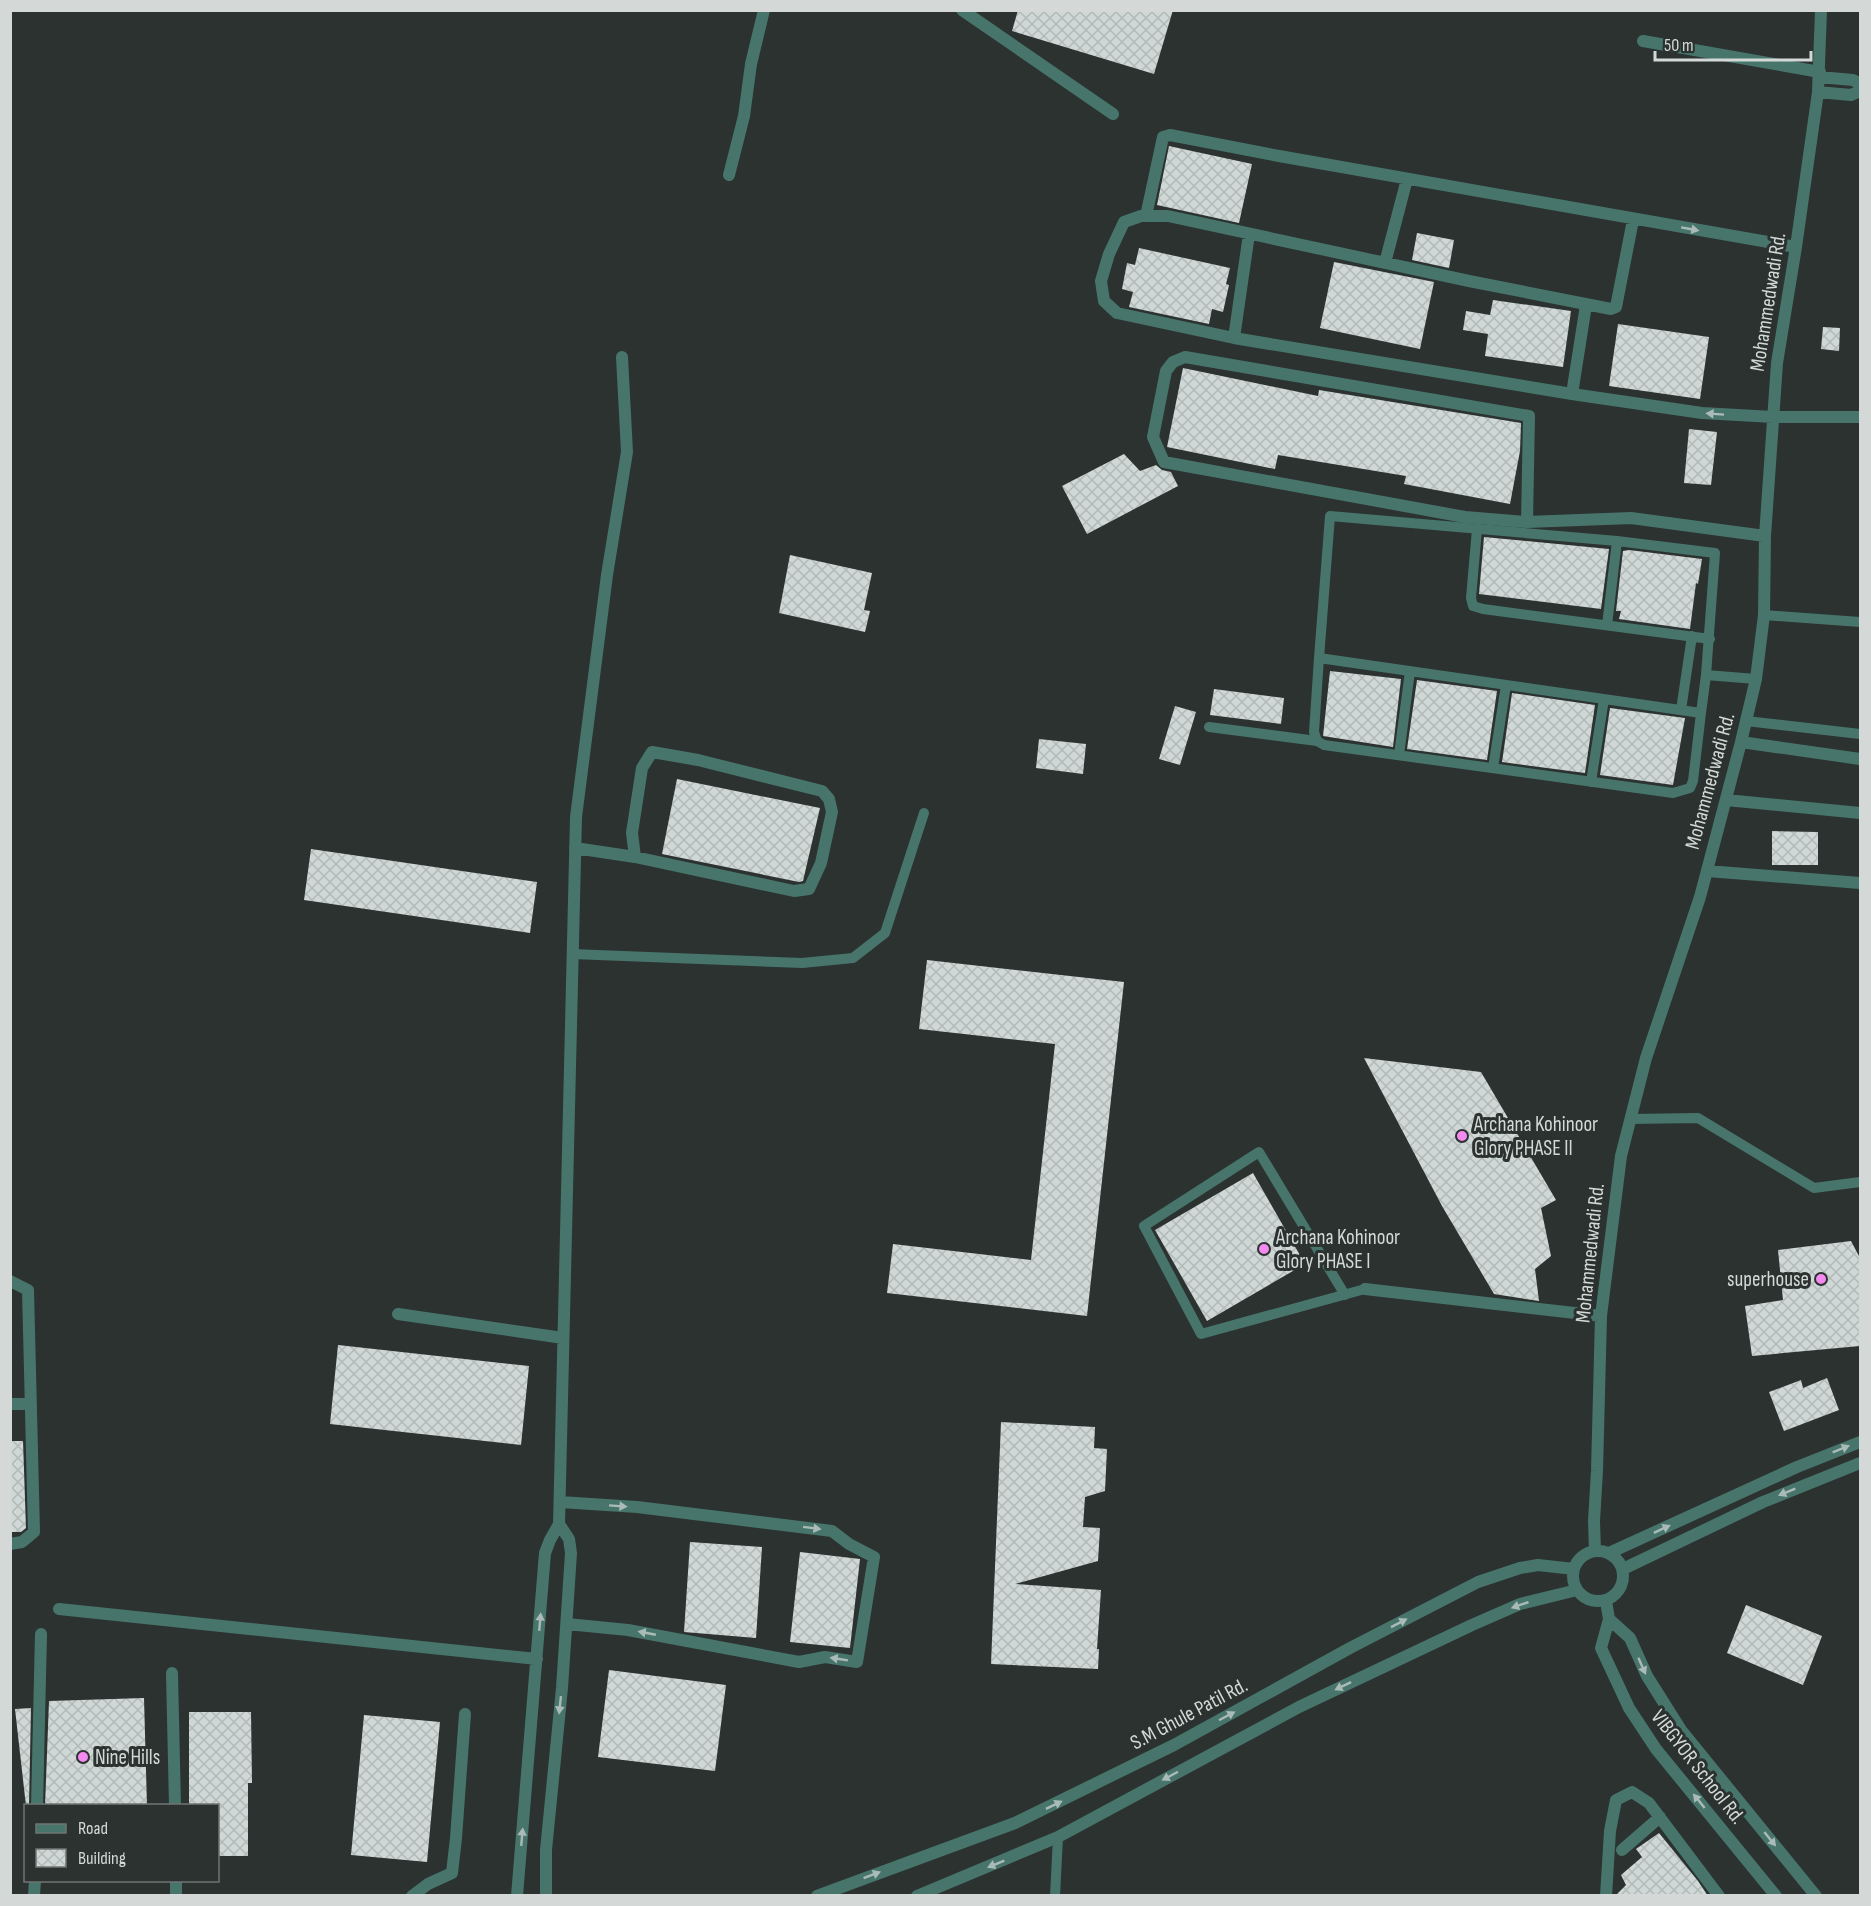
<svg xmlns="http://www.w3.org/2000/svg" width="1871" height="1906" viewBox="0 0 1871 1906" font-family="'Sofia Sans Condensed',sans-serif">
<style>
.building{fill:url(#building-cross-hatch)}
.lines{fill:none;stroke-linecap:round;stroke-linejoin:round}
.service{stroke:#47756b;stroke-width:10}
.minor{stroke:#47756b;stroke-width:12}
.tertiary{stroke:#47756b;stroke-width:12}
.oneway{fill:#aabbb7}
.poi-dot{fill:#f489ef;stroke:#2b3230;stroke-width:2}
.labels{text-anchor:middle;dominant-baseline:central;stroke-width:6;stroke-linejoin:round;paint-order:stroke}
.street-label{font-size:21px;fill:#d4d9d7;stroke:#2b3230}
.poi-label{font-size:21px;fill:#d4d9d7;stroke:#2b3230;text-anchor:start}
</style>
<defs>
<pattern id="building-cross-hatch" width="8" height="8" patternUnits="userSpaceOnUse" patternTransform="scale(1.5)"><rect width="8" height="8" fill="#cfd8d6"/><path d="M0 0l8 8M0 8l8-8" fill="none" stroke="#b2bab8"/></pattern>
</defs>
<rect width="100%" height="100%" fill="#2b3230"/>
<path class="building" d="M1018,10H1173L1154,74L1012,31Z
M1169,146L1252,164L1239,223L1157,205Z
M1417,233L1454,240L1449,268L1412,260Z
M1139,248L1230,268L1226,284L1229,285L1223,312L1212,309L1209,324L1129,307L1133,292L1122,289L1127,263L1135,265Z
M1334,262L1434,282L1420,349L1320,328Z
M1493,300L1571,311L1563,367L1485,356L1488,334L1463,330L1466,311L1490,315Z
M1618,324L1709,337L1700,399L1609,386Z
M1823,327L1840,328L1839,351L1821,349Z
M1183,368L1318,396L1319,390L1521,423L1520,451L1510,504L1404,484L1406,476L1278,455L1275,469L1167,447Z
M1689,429L1717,432L1711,485L1684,483Z
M1124,454L1140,471L1156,465L1162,470L1171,472L1178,486L1087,534L1062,486Z
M1484,537L1609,549L1601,609L1479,594Z
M1629,550L1702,559L1698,584L1696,583L1690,629L1619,619L1621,611H1616L1623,551Z
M790,555L872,573L864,610L870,611L865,632L779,613Z
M1330,671L1401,679L1393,747L1323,736Z
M1417,680L1497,691L1487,760L1407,749Z
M1214,689L1284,698L1281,724L1210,715Z
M1512,693L1595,705L1585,773L1502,762Z
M1175,706L1196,712L1180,765L1159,759Z
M1610,708L1685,718L1673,785L1600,775Z
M1039,739L1086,744L1083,774L1036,768Z
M677,779L820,808L803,881L799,882L662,854Z
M1772,831L1818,832V865H1772Z
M311,849L537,882L530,933L304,900Z
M927,960L1124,982L1087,1316L887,1293L893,1244L1031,1260L1055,1044L919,1029Z
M1364,1058L1481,1072L1556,1200L1541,1208L1551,1256L1535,1269L1539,1301L1494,1294L1442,1206Z
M1253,1173L1305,1264L1207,1321L1155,1230Z
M1851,1241L1860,1258V1346L1752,1356L1745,1306L1783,1300L1778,1250Z
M338,1345L529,1366L521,1445L330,1424Z
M1827,1378L1839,1410L1784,1431L1769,1392L1801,1380L1803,1388Z
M1001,1422L1095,1427L1094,1448L1107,1449L1105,1491L1085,1497L1083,1527L1100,1528L1098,1561L1015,1584L1101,1590L1097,1649H1099L1098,1669L991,1664Z
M10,1441H23L26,1528L21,1532H10Z
M690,1542L762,1547L756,1638L684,1632Z
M800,1552L860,1559L850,1648L790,1642Z
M1746,1605L1822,1636L1803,1685L1727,1653Z
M609,1670L726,1685L715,1771L598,1757Z
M144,1698L147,1806H45L49,1701Z
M31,1708L29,1806H26L15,1709Z
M189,1712H251L252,1783H248V1856H218V1806H189Z
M364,1715L440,1722L427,1862L351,1855Z
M1659,1833L1698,1881L1708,1896H1615L1626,1885L1621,1875L1642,1857L1636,1849Z"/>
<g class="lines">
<path class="service" d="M1477,529L1471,598L1473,606L1483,609L1710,639
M1764,615L1860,622
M1607,625L1617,541
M1319,658L1701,713L1693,781L1690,788L1673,793L1324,745L1317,741L1314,732Z
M1319,658L1330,516L1617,541L1715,553L1706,675
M1681,710L1692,636
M1701,713L1706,675L1756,679
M1746,721L1860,734
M1209,727L1317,741
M1399,755L1410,671
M1493,768L1506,685
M1591,782L1604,699
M572,954L802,963L853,958L885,933L924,813
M1630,1119L1698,1118L1814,1188L1860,1182
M1345,1295L1259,1152L1144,1226L1201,1334L1365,1289
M1055,1896L1058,1837"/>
<path class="minor" d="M962,10L1113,114
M1643,41L1820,72
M1819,77L1853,80L1860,84
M1818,92L1851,95L1860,91
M729,175L744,116L751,64L764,10
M1146,216L1163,137L1170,135L1279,156L1796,247
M1633,220L1616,307L1611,309L1469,281L1168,216H1141L1124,222L1109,254L1101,281L1104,301L1117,313L1234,338L1572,394L1702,413L1773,417H1860
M1385,263L1407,179
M1234,338L1249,234
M1572,394L1586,305
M1527,522L1529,416L1185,357L1173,362L1166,371L1153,437L1164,462L1465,517L1527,522L1631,518L1765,536
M1741,742L1860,759
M1726,800L1860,813
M575,848L635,857L794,891L809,889L821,863L832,812L829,799L822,791L698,760L652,752L642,768L632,833L635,857
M1707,871L1860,883
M10,1281L28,1290L34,1532L22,1542L10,1544
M1365,1289L1601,1316
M398,1314L563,1338
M10,1404H31
M560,1502L637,1507L832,1531L849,1544L874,1557L857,1662L825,1657L799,1662L628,1630L567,1624
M1595,1551L1594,1521L1597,1471L1601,1316L1621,1156L1646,1058L1700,897L1741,742L1756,679L1764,615L1765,536L1777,363L1796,247L1818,92L1821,10
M1606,1601L1609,1619L1630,1638L1647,1676L1681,1730L1816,1896
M59,1609L537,1659
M1609,1619L1601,1648L1629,1708L1656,1749L1776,1896
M172,1673L175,1806
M37,1806L41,1634
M1622,1850L1660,1817
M176,1880V1896
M34,1896L35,1880
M412,1896L428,1884L452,1873L456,1838L465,1714
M517,1896L545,1553L550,1540L559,1524L576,817L607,575L627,452L622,357
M546,1896V1850L562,1688L571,1553L569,1539L559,1524
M1606,1896L1610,1831L1616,1800L1632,1792L1649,1803L1719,1896"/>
<path class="tertiary" d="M1573 1576a25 25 0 1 1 50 0a25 25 0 1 1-50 0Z
M1609,1553L1797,1467L1860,1442
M1623,1569L1763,1502L1860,1463
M817,1896L1015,1823L1174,1745L1350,1648L1478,1582L1520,1568L1538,1565L1574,1569
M917,1896L1058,1837L1299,1707L1472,1625L1520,1604L1577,1590"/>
</g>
<defs><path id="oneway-solid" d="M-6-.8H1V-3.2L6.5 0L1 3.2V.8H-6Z" transform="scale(1.5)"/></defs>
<g class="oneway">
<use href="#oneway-solid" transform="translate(1690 229) rotate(10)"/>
<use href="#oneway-solid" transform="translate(1715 414) rotate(-176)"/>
<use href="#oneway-solid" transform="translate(1841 1449) rotate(-22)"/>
<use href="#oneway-solid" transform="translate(1787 1492) rotate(158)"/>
<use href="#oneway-solid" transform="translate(618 1506) rotate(4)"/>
<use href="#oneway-solid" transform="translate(812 1528) rotate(7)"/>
<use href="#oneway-solid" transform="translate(1662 1529) rotate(-25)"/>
<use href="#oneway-solid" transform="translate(1520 1605) rotate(161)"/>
<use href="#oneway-solid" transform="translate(540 1622) rotate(-85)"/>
<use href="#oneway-solid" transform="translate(1399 1623) rotate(-27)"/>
<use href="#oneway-solid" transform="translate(647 1633) rotate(-169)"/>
<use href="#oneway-solid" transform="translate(839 1659) rotate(-171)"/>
<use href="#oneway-solid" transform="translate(1642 1666) rotate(66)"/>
<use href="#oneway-solid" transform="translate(1343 1686) rotate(154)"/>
<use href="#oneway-solid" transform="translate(560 1705) rotate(96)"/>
<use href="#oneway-solid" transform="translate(1227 1716) rotate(-28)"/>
<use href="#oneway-solid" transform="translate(1170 1776) rotate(152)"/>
<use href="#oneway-solid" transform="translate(1699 1801) rotate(-129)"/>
<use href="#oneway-solid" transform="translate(1054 1805) rotate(-26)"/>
<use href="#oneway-solid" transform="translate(522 1837) rotate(-85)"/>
<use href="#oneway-solid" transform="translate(1770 1839) rotate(51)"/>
<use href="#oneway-solid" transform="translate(996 1864) rotate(158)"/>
<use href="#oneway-solid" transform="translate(872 1875) rotate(-21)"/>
</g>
<g class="poi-dot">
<circle cx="1462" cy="1136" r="6"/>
<circle cx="1264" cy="1249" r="6"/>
<circle cx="1821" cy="1279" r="6"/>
<circle cx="83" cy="1757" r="6"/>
</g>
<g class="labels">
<g class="street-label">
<text transform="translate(1768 302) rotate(-81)">Mohammedwadi Rd.</text>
<text transform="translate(1710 781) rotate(-75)">Mohammedwadi Rd.</text>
<text transform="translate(1590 1253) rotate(-84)">Mohammedwadi Rd.</text>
<text transform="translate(1189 1714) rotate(-28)">S.M Ghule Patil Rd.</text>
<text transform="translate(1698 1767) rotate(52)">VIBGYOR School Rd.</text>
</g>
<g class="poi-label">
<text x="1474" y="1124">Archana Kohinoor<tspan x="1474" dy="24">Glory PHASE II</tspan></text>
<text x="1276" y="1237">Archana Kohinoor<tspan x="1276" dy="24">Glory PHASE I</tspan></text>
<text x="1809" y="1279" text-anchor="end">superhouse</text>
<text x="95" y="1757">Nine Hills</text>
</g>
</g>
<rect width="1871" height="1906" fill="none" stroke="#d4d9d7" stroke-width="24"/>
<rect x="24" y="1804" width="195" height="78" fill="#2b3230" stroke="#6f7573" stroke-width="1.5"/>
<rect x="36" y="1824" width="30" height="9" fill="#47756b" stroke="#6f7573" stroke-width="1.5"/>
<text x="78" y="1834" font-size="18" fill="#d4d9d7">Road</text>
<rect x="36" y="1849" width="30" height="18" fill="url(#building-cross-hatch)" stroke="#6f7573" stroke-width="1.5"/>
<text x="78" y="1864" font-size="18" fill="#d4d9d7">Building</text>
<path d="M1655 51v9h156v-9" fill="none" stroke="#d4d9d7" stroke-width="3"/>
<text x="1664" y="51" font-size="18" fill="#d4d9d7" stroke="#2b3230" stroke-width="4.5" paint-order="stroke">50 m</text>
</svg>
